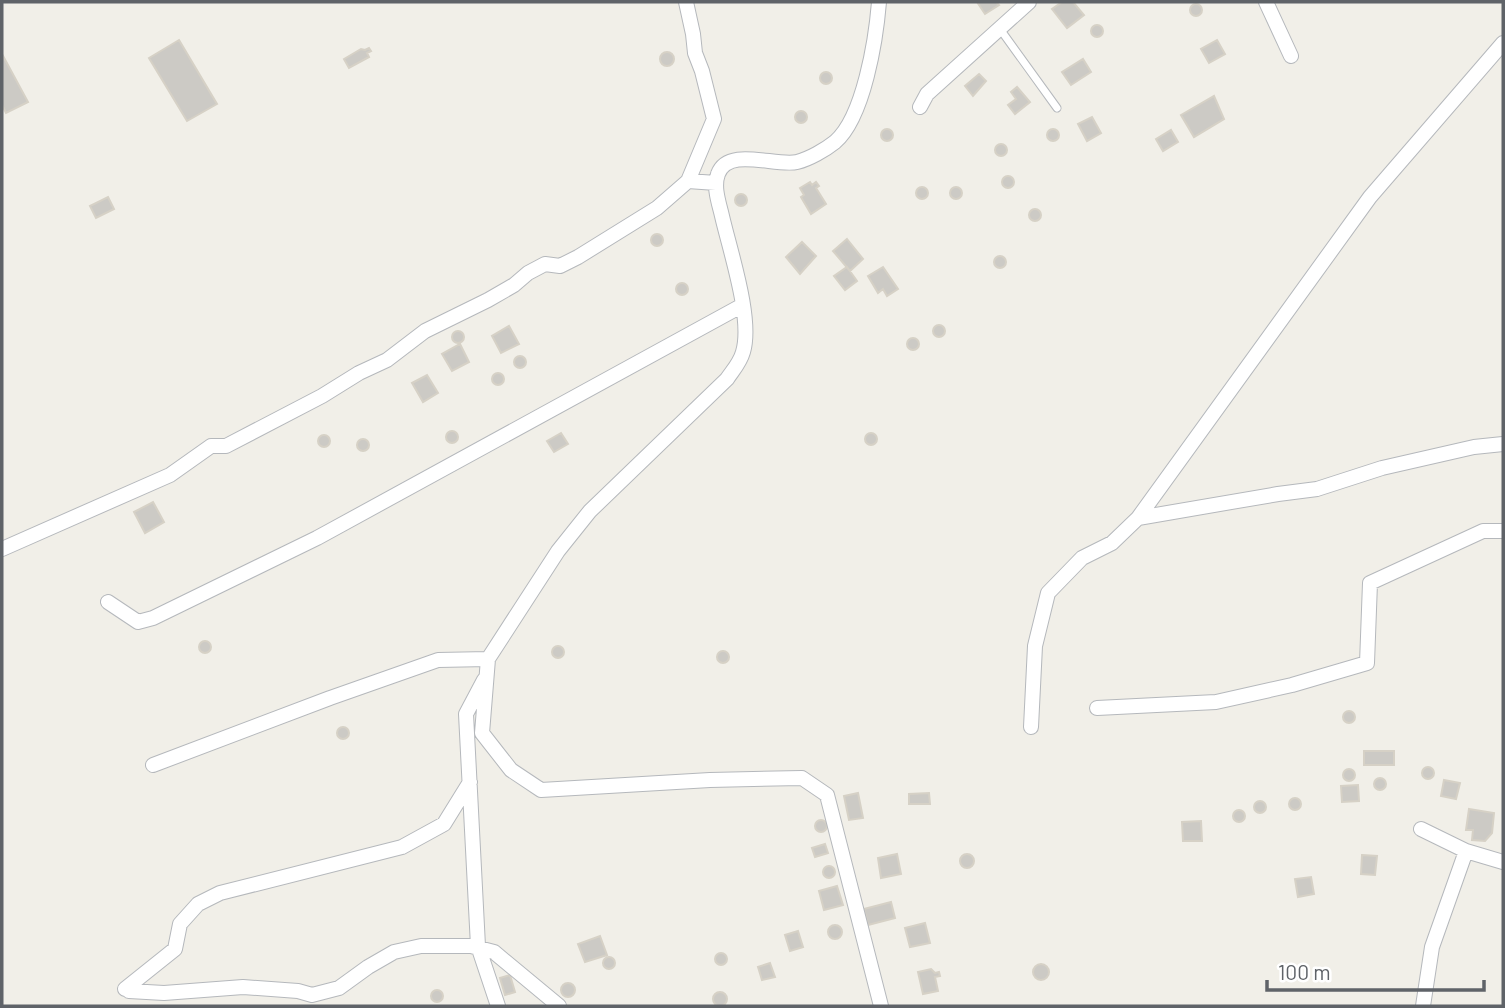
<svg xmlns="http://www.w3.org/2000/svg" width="1505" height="1008" viewBox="0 0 1505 1008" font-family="Barlow,sans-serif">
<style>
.building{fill:#cccac5;stroke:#d6d1c6;stroke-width:2}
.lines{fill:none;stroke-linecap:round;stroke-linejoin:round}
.lane-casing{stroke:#b5b8bc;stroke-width:9}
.street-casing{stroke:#b5b8bc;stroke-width:16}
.lane{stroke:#fff;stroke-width:7}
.street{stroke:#fff;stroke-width:14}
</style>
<rect width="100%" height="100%" fill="#f1efe8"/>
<path class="building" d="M977,2H996L999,5L985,14Z
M1062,2H1073L1084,15L1067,28L1052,9Z
M1190 10a6 6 0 1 1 12 0a6 6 0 1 1-12 0Z
M1091 31a6 6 0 1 1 12 0a6 6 0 1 1-12 0Z
M179,40L217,104L187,121L149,58Z
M1217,40L1225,54L1209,63L1201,49Z
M369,48L371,51L367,53L369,57L349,68L344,59L361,49L365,50Z
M660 59a7 7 0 1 1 14 0a7 7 0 1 1-14 0Z
M2,54L28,102L6,113L2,105Z
M1083,59L1091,72L1071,85L1062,72Z
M820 78a6 6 0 1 1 12 0a6 6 0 1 1-12 0Z
M979,74L986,81L973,96L965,86Z
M1017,87L1030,102L1015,114L1008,105L1016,99L1011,92Z
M1214,96L1224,119L1194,137L1181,115Z
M795 117a6 6 0 1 1 12 0a6 6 0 1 1-12 0Z
M1092,117L1101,133L1087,141L1078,124Z
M1047 135a6 6 0 1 1 12 0a6 6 0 1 1-12 0Z
M881 135a6 6 0 1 1 12 0a6 6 0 1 1-12 0Z
M1171,130L1178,142L1163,151L1156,139Z
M995 150a6 6 0 1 1 12 0a6 6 0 1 1-12 0Z
M1002 182a6 6 0 1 1 12 0a6 6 0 1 1-12 0Z
M810,182L812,185L816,182L819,186L816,188L826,204L811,214L801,197L804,195L800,188Z
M916 193a6 6 0 1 1 12 0a6 6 0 1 1-12 0Z
M950 193a6 6 0 1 1 12 0a6 6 0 1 1-12 0Z
M735 200a6 6 0 1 1 12 0a6 6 0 1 1-12 0Z
M108,197L114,209L96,218L90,206Z
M1029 215a6 6 0 1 1 12 0a6 6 0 1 1-12 0Z
M651 240a6 6 0 1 1 12 0a6 6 0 1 1-12 0Z
M847,239L863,259L850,271L833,251Z
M802,242L816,256L800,274L786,257Z
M994 262a6 6 0 1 1 12 0a6 6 0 1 1-12 0Z
M847,267L857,281L845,290L834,276Z
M883,267L898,289L887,296L883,289L878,293L868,276Z
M676 289a6 6 0 1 1 12 0a6 6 0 1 1-12 0Z
M933 331a6 6 0 1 1 12 0a6 6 0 1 1-12 0Z
M509,326L519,344L501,353L492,336Z
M452 337a6 6 0 1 1 12 0a6 6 0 1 1-12 0Z
M907 344a6 6 0 1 1 12 0a6 6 0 1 1-12 0Z
M460,344L469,362L452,371L442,354Z
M514 362a6 6 0 1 1 12 0a6 6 0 1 1-12 0Z
M492 379a6 6 0 1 1 12 0a6 6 0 1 1-12 0Z
M427,375L438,393L423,402L412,383Z
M446 437a6 6 0 1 1 12 0a6 6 0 1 1-12 0Z
M865 439a6 6 0 1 1 12 0a6 6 0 1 1-12 0Z
M561,433L568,444L554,452L547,441Z
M318 441a6 6 0 1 1 12 0a6 6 0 1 1-12 0Z
M357 445a6 6 0 1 1 12 0a6 6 0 1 1-12 0Z
M153,502L164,522L145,533L134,512Z
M199 647a6 6 0 1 1 12 0a6 6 0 1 1-12 0Z
M552 652a6 6 0 1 1 12 0a6 6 0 1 1-12 0Z
M717 657a6 6 0 1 1 12 0a6 6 0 1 1-12 0Z
M1343 717a6 6 0 1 1 12 0a6 6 0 1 1-12 0Z
M337 733a6 6 0 1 1 12 0a6 6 0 1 1-12 0Z
M1364,751H1394V765H1364Z
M1422 773a6 6 0 1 1 12 0a6 6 0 1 1-12 0Z
M1343 775a6 6 0 1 1 12 0a6 6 0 1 1-12 0Z
M1374 784a6 6 0 1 1 12 0a6 6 0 1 1-12 0Z
M1444,780L1460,783L1456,799L1441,796Z
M1358,785L1359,801L1342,802L1341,786Z
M858,793L863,818L849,820L844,796Z
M929,793L930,804H909V794Z
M1289 804a6 6 0 1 1 12 0a6 6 0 1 1-12 0Z
M1254 807a6 6 0 1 1 12 0a6 6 0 1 1-12 0Z
M1469,809L1494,813L1492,833L1485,841L1472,840L1473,830H1466Z
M1233 816a6 6 0 1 1 12 0a6 6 0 1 1-12 0Z
M815 826a6 6 0 1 1 12 0a6 6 0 1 1-12 0Z
M1201,821L1202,841H1183L1182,822Z
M825,844L828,853L815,857L812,848Z
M897,854L901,874L881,878L878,858Z
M960 861a7 7 0 1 1 14 0a7 7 0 1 1-14 0Z
M1362,855L1377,856L1375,875L1361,874Z
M823 872a6 6 0 1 1 12 0a6 6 0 1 1-12 0Z
M1311,877L1314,894L1298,897L1295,879Z
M837,886L843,905L824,910L819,891Z
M891,902L895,918L868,925L864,909Z
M925,923L930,943L910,947L905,928Z
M828 932a7 7 0 1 1 14 0a7 7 0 1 1-14 0Z
M798,931L803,947L790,951L785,935Z
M600,936L607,955L585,962L578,944Z
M715 959a6 6 0 1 1 12 0a6 6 0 1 1-12 0Z
M603 963a6 6 0 1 1 12 0a6 6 0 1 1-12 0Z
M770,963L775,977L762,980L758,967Z
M1033 972a8 8 0 1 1 16 0a8 8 0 1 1-16 0Z
M931,969L935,973L939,972L940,976L935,977L938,991L923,994L918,972Z
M510,975L515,992L505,995L500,978Z
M561 990a7 7 0 1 1 14 0a7 7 0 1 1-14 0Z
M431 996a6 6 0 1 1 12 0a6 6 0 1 1-12 0Z
M713 999a7 7 0 1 1 14 0a7 7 0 1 1-14 0Z"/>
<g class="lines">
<g class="lane-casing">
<path id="lane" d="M1000,29L1057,108"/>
</g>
<g class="street-casing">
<path id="street" d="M686,2L693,34L695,53L702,71L714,119L688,181
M879,2C876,39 864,117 835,142C825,150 809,159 797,162C776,167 728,146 718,174C713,187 719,203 722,216C730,251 753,319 743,352C740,363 733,370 727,379L590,511L558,551L488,659L482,733L511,770L541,790L710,780L802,778L827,795L881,1006
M1266,2L1291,56
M920,107L927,94L1029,2
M1138,518L1370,197L1503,43
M2,549L170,475L211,446H226L322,396L359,373L387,360L425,331L488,300L514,285L528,273L545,264L560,266L578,257L657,208L688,181L716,183
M108,602L138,622L153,618L317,538L743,305
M484,680L466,714L478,946L498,1006
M1097,708L1216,702L1292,685L1367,663L1370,583L1483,531H1503
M1031,727L1035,646L1048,593L1082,558L1112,543L1138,518L1278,494L1317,489L1382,468L1474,447L1503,444
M153,765L330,698L438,660L488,659
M1421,829L1466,851L1503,862
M125,989L175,949L180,924L198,904L220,893L402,847L444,824L470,782
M129,991L164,993L243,987L298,991L312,995L339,988L368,967L394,952L421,946H471L494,952L559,1006
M1423,1006L1432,947L1466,851"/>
</g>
<use href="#lane" class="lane"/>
<use href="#street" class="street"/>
</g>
<rect width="1505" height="1008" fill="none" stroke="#5f6368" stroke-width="7"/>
<path d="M1267 980v10h217v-10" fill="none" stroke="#5f6368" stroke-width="3.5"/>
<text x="1278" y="980" font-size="21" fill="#5f6368" stroke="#ffffff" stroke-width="5" paint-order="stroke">100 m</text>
</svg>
